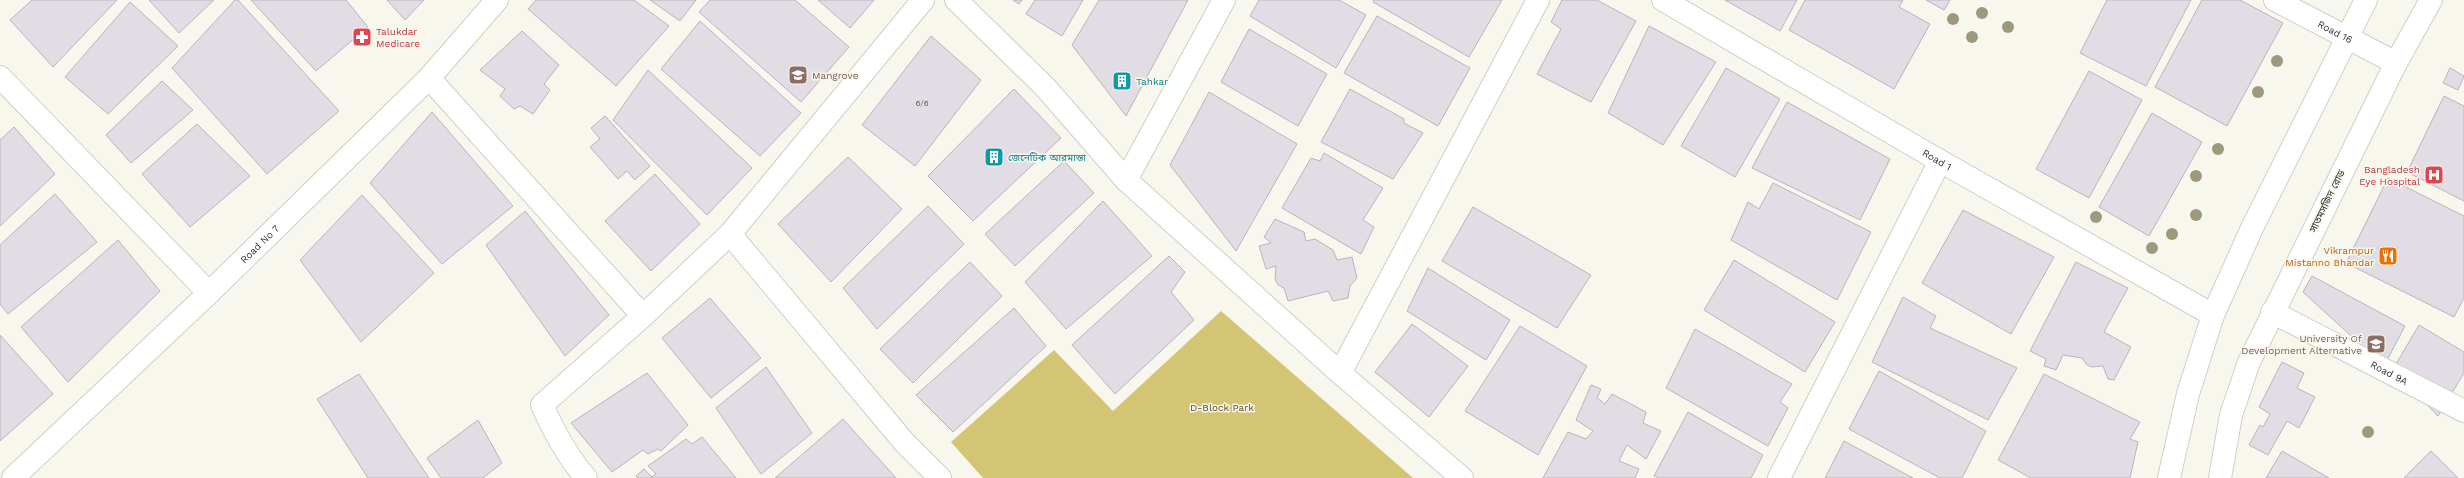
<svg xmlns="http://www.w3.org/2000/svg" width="2464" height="478" viewBox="0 0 2464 478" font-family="'Work Sans','Noto Sans Bengali',sans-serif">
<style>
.green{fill:#d4c574}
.building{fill:#e2dde4;stroke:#b9b4bb}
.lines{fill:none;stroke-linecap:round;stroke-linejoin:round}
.minor-casing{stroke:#d0cfc6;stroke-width:24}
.major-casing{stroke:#d0cfc6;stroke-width:24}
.minor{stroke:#fff;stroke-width:22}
.major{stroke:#fff;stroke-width:22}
.tree{fill:#9e997d}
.labels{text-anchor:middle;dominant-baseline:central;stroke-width:3;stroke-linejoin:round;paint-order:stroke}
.number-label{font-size:8px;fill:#605e5e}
.health-label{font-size:10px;fill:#be3a42;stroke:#f8f7ee;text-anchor:start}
.street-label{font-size:10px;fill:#353431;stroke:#f8f7ee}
.education-label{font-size:10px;fill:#785e54;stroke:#f8f7ee;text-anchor:start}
.culture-label{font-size:10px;fill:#0d838f;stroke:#f8f7ee;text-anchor:start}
.food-label{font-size:10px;fill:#c56008;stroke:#f8f7ee;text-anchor:end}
.park-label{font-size:10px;fill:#544c20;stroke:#f8f7ee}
</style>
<rect width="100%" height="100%" fill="#f8f7ee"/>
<path class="green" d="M1221,311L1413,478H983L951,442L1054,350L1113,411Z"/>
<path class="building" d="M32,0H117L53,67L10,20Z
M149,0H214L179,33Z
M235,0H238L339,111L267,174L172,68Z
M251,0H346L368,27L316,71Z
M387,0H424L405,20Z
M536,0H634L669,26L616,86L528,9Z
M650,0H696L680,21Z
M710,0H795L849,47L801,102L699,12Z
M818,0H874L850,28Z
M1013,0H1022L1019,4Z
M1035,0H1083L1062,36L1026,14Z
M1099,0H1188L1126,116L1072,45Z
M1259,0H1339L1366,15L1336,68L1250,16Z
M1374,0H1502L1469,57L1373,2Z
M1562,0H1597L1636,21L1591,102L1537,74L1561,29L1551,22Z
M1725,0H1797L1780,31Z
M1805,0H1903L1899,7L1930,24L1894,89L1789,30Z
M1926,0H1950L1944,10Z
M2107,0H2191L2146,86L2080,53Z
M2202,0H2240L2283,23L2227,126L2155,87Z
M130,2L178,46L108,114L65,77Z
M1377,16L1470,68L1438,126L1344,73Z
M700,21L801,113L760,156L661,69Z
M1649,26L1716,62L1663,145L1608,113Z
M1249,29L1327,74L1298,126L1221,82Z
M522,31L559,65L544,84L550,90L533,114L520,106L514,109L500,96L505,89L480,70Z
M931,36L981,80L915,166L862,125Z
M1726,68L1780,99L1735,177L1681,146Z
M2450,68L2464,76L2458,90L2443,83Z
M648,70L752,168L707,215L613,120Z
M2089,71L2142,100L2089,198L2036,169Z
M162,81L193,110L131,163L106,135Z
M1014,89L1061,138L973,221L928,176Z
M1350,89L1404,119V123L1423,133L1393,179L1321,142Z
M1209,92L1297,144L1236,251L1170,165Z
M2444,96L2464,106V201L2407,172Z
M1787,102L1890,159L1860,220L1752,168Z
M432,112L513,206L442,264L370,183Z
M2152,113L2202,142L2149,236L2099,207Z
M605,116L650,166L635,180L627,171L618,179L590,147L600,139L591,128Z
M197,124L250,176L190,227L142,174Z
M14,127L55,174L0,226V140Z
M1324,153L1383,188L1363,220L1374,227L1361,254L1282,208L1311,158L1320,161Z
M848,157L902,209L831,282L778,224Z
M1064,161L1094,193L1015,266L985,234Z
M655,174L700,224L651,271L605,221Z
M2388,178L2464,216V298L2454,317L2346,263Z
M1773,183L1871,232L1837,300L1731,240L1748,202L1759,209Z
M55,194L97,242L8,314L0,304V245Z
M362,195L434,273L361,342L300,260Z
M1103,201L1152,256L1066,329L1025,282Z
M928,206L964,244L877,329L843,288Z
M1473,207L1591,275L1557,328L1442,261Z
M1963,210L2054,257L2011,334L1922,283Z
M525,211L609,315L565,356L486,245Z
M1275,219L1304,232L1306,241L1315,239L1333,250L1337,260L1352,257L1357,278L1350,286L1348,298L1333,301L1328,291L1288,301L1284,288L1278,285L1275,279L1276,266L1266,269L1259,246L1271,243L1264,237Z
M118,240L160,291L68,382L21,327Z
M1169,256L1185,272L1171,292L1194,320L1115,394L1072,345Z
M1734,260L1835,322L1805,372L1704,310Z
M970,262L1002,296L913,383L880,349Z
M2076,262L2128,288L2104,332L2131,347L2114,380L2108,379L2103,366L2092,367L2087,365L2082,358L2063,355L2056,370L2044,366L2046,359L2030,351Z
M1428,268L1510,320L1486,360L1407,311Z
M2312,276L2405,326L2384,366L2303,292Z
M1903,297L1936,316L1930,328L2017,368L1988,420L1872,362Z
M710,298L761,358L711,398L662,338Z
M1014,308L1046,346L953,432L916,395Z
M1412,324L1468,366L1429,417L1375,372Z
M2419,325L2464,352V373L2438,416L2393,369Z
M1520,326L1587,366L1538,455L1465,411Z
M1695,329L1792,384L1780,402L1788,408L1768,446L1666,388Z
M0,335L53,394L0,441Z
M2282,362L2304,373L2297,388L2315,397L2299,428L2287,421L2268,455L2249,445L2260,425L2263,427L2270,414L2259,407Z
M766,367L812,433L761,474L716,408Z
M1879,371L1986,431L1962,478H1940L1849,429Z
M647,373L688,425L661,451L658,449L648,454L643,450L612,472L571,423Z
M359,374L429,478H368L317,399Z
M2044,374L2140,422L2130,439L2138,442L2130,478H2031L1998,460Z
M1591,385L1601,389L1597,398L1605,404L1612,394L1646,412L1643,423L1661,431L1646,459L1627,445L1619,461L1639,469L1635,478H1543L1568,432L1586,439L1593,431L1576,420Z
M1688,412L1763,455L1751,478H1658L1654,476Z
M843,419L896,478H775Z
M478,420L502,463L483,478H441L427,458Z
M702,437L736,478H638L636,476L644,469L652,477L656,474L648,466L686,439L692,444Z
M1844,441L1913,478H1825Z
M2282,451L2329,478H2266Z
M2431,451L2458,478H2404Z"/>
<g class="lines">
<g class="minor-casing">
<g id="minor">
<path d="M956,0L1045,87L1126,180L1340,373L1462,478"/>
<path id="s1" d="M1663,0L1940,161L2213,315"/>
<path d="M0,77L209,293"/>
<path d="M429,78L643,316L542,405C554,432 567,456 586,478"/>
<path d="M1126,180L1224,0"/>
<path d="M730,234L904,442L940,478"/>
<path id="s2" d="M2272,312L2464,411"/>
<path d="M643,316L730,234L923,0"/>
<path d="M1340,373L1538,0"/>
<path id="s3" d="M13,478L209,293L429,78L497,0"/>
<path d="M1779,478L1940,161"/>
</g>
</g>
<g class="major-casing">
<g id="major">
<path id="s4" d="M2275,0L2396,63"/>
<path d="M2169,478L2188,394L2213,315L2252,228L2366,0"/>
<path d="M2220,478L2231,415L2249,362L2396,63L2431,0"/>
</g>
</g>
<use href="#minor" class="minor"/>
<use href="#major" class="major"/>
</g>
<g class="tree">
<circle cx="1982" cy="13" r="6"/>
<circle cx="1953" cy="19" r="6"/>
<circle cx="2008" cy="27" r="6"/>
<circle cx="1972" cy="37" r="6"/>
<circle cx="2277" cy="61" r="6"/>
<circle cx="2258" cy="92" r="6"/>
<circle cx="2218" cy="149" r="6"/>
<circle cx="2196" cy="176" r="6"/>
<circle cx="2196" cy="215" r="6"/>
<circle cx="2096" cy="217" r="6"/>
<circle cx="2172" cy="234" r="6"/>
<circle cx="2152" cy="248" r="6"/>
<circle cx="2368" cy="432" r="6"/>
</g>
<defs>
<g id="pharmacy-square" transform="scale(1)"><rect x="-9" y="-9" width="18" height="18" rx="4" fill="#e0444e" stroke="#f8f7ee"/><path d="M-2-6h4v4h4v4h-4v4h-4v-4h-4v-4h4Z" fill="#fff"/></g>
<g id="school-square" transform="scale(1)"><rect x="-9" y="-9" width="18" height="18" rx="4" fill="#8d6e63" stroke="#f8f7ee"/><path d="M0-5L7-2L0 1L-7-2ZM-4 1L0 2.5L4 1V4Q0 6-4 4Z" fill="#fff"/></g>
<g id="building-square" transform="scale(1)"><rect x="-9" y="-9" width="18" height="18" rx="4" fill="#0f9aa8" stroke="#f8f7ee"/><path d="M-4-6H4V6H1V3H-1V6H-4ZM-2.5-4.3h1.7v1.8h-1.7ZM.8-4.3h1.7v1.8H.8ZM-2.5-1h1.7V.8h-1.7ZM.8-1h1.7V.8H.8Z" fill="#fff"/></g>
<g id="hospital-square" transform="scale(1)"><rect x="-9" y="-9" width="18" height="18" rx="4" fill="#e0444e" stroke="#f8f7ee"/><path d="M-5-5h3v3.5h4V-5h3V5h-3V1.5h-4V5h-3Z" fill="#fff"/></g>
<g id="restaurant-square" transform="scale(1)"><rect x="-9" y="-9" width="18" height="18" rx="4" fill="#e8710a" stroke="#f8f7ee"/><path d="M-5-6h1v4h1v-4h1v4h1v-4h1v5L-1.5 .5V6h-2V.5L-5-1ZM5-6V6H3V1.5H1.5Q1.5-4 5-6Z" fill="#fff"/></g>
<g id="university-square" transform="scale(1)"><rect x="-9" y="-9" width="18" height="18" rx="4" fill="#8d6e63" stroke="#f8f7ee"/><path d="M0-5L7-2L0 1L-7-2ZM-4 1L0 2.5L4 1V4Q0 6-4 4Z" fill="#fff"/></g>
</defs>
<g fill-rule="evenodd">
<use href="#pharmacy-square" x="362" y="37"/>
<use href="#school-square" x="798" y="75"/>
<use href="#building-square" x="1122" y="81"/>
<use href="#building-square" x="994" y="157"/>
<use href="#hospital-square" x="2434" y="175"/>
<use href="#restaurant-square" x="2388" y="256"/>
<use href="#university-square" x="2376" y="344"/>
</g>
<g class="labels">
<g class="number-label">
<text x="922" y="103">6/6</text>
</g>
<g class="health-label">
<text x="376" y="31">Talukdar<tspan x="376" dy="12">Medicare</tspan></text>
<text x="2420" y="169" text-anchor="end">Bangladesh<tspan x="2420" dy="12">Eye Hospital</tspan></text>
</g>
<g class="street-label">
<text stroke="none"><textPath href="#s4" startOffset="68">Road 16</textPath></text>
<text stroke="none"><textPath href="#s1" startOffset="317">Road 1</textPath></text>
<text transform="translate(2327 201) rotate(-64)">সাতমসজিদ রোড</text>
<text stroke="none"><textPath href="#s3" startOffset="340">Road No 7</textPath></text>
<text stroke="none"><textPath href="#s2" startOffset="132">Road 9A</textPath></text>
</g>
<g class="education-label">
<text x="812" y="75">Mangrove</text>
<text x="2362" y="338" text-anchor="end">University Of<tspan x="2362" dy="12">Development Alternative</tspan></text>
</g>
<g class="culture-label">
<text x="1136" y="81">Tahkar</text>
<text x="1008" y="157">জেনেটিক আরমান্তা</text>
</g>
<g class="food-label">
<text x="2374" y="250">Vikrampur<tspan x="2374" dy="12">Mistanno Bhandar</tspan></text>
</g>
<g class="park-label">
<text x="1222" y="407">D-Block Park</text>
</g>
</g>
</svg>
